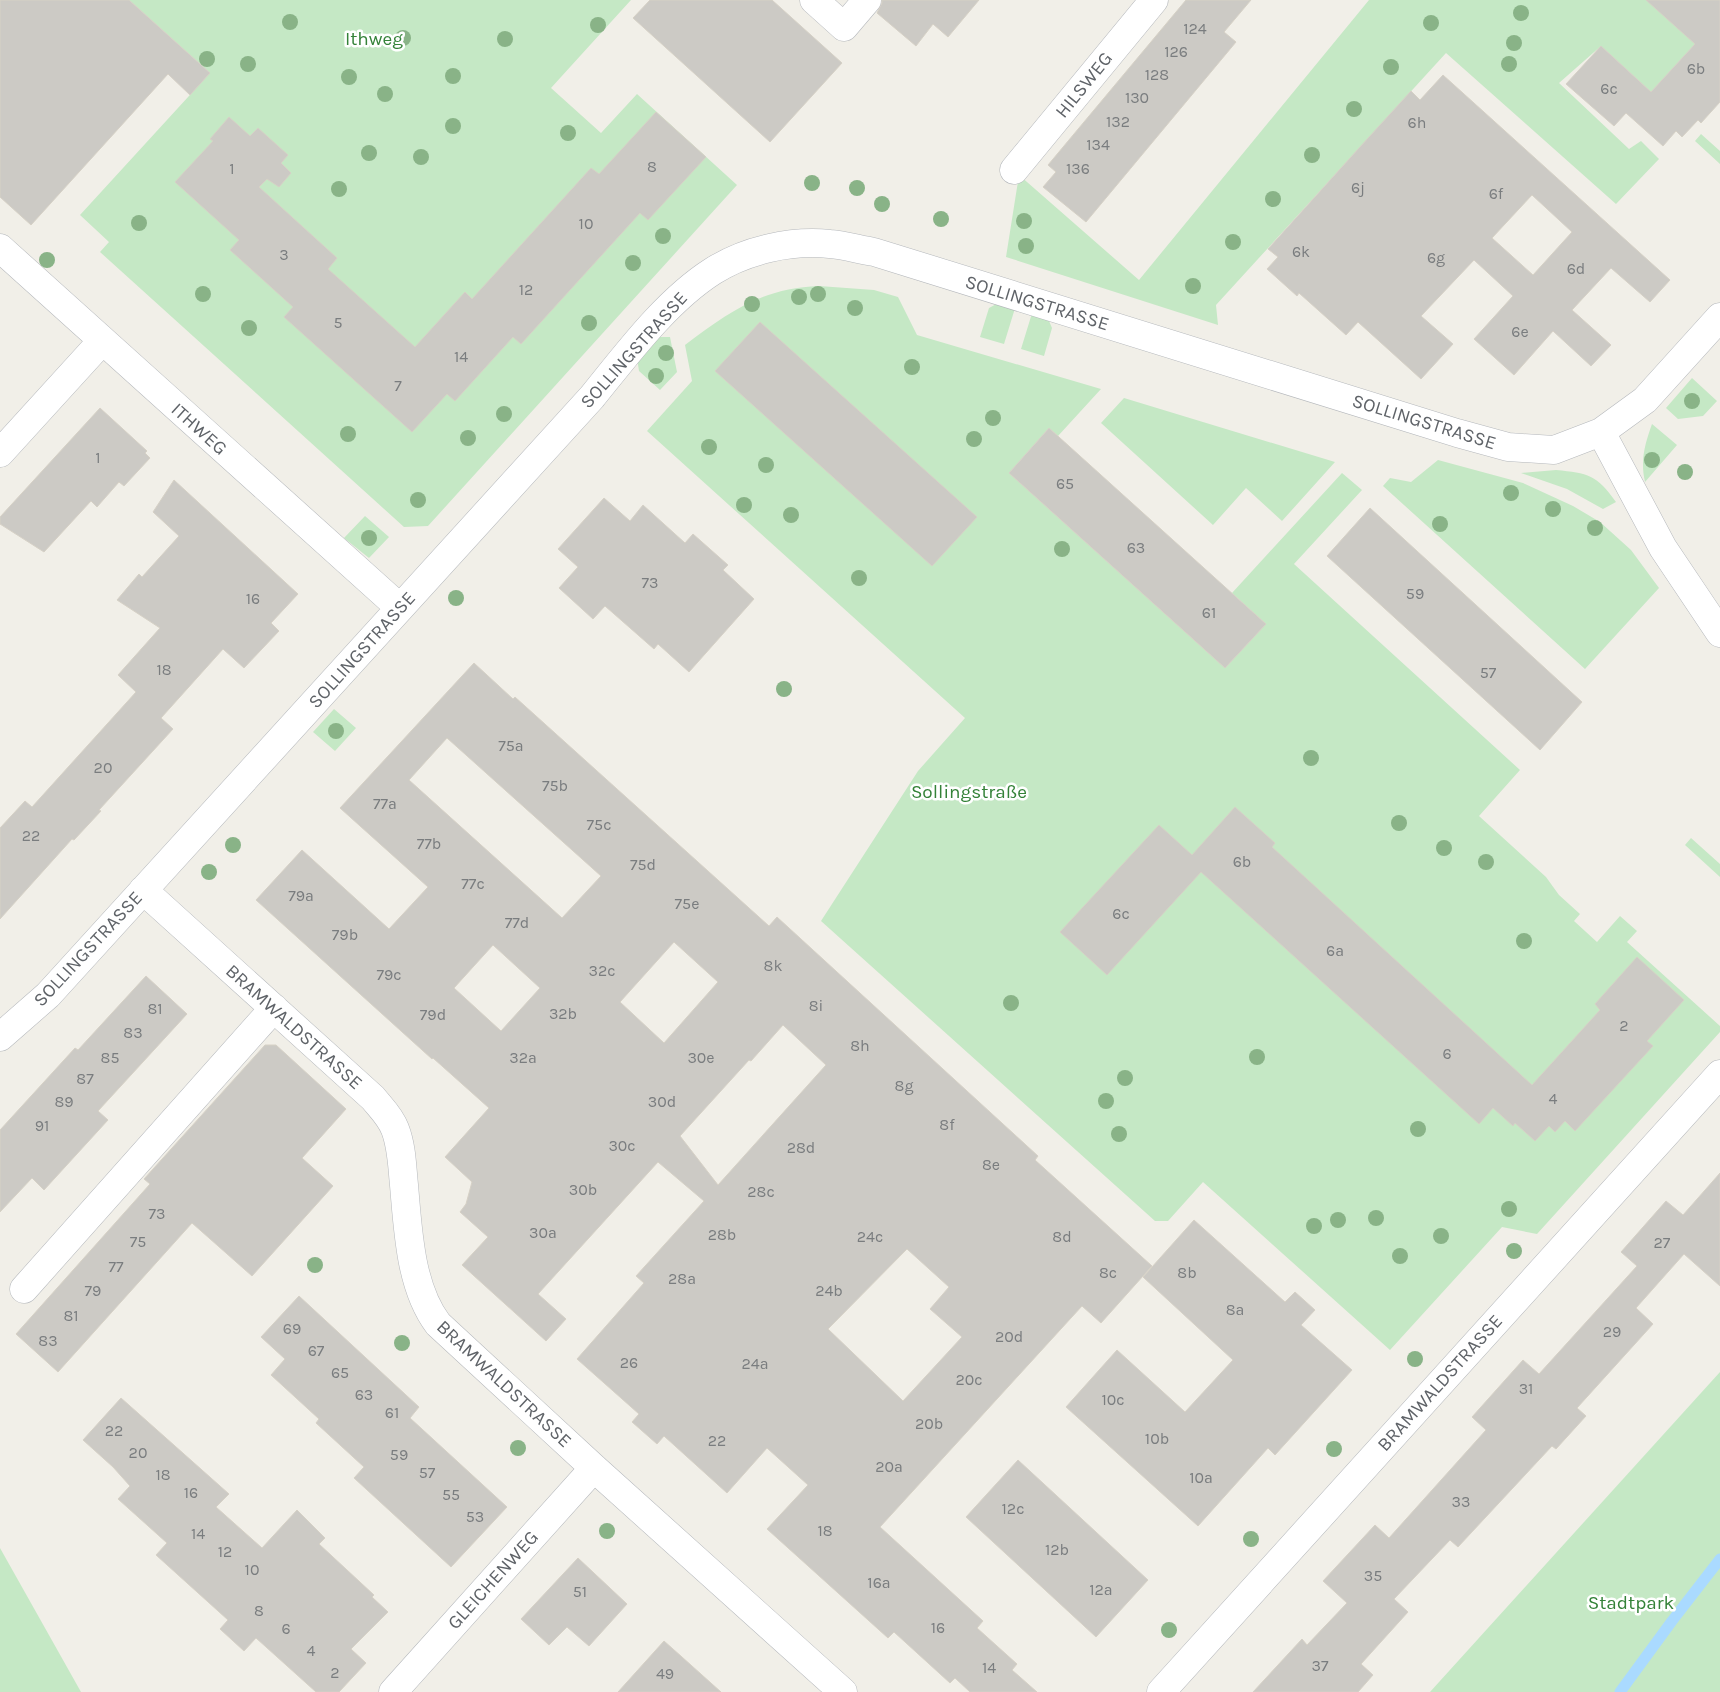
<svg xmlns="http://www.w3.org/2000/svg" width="1720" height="1692" viewBox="0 0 1720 1692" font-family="Karla,sans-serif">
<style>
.green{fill:#c5e8c5}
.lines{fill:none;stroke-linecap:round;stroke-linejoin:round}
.stream{stroke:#aadaff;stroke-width:11}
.building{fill:#cccac5;stroke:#d6d1c6;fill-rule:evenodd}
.minor-casing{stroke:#b5b8bc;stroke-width:29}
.minor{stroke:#fff;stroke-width:28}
.tree{fill:#89b387}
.labels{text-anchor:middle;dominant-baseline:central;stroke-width:5;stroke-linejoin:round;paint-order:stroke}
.number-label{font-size:16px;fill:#7a7d7f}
.park-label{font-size:19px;fill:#348238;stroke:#fff}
.street-label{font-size:19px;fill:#5f6368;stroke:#fff}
</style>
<rect width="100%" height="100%" fill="#f1efe8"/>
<path class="green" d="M129,0H631L551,88L601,133L637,94L737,185L428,526L404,527L100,252L109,242L80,215L210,73Z
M1369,0H1665L1687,36L1695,44L1651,92L1601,46L1559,83L1629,149L1641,141L1659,159L1616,204L1446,53L1216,305L1218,325L1006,257L1019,175L1139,280Z
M1701,134L1720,151V164L1695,141Z
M819,286L874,290L898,297L917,335L1101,389L1058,436L1049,428L1009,473L1225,668L1266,624L1232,593L1342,473L1362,490L1294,564L1520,770L1479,816L1546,877L1559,895L1580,914L1574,921L1597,942L1620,916L1637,931L1627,942L1720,1026V1032L1537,1234L1502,1227L1390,1350L1203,1182L1168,1221H1155L821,921L918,771L965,718L647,431L692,381L685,345C729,312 762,288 819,286Z
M1002,301L1016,305L1004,344L980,337L989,308Z
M1033,310L1046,314L1052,328L1044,356L1021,349Z
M657,337H670L677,372L660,390L639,371L637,358Z
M1692,378L1717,401L1703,416L1678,419L1666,408Z
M1124,398L1335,462L1282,521L1246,488L1213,525L1101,423Z
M1652,424L1677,445L1645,482C1640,460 1645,444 1652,424Z
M1438,460L1523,483L1573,506L1600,522L1631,550L1659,588L1585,669L1383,486L1390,478L1411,482Z
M1556,470C1588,473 1597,475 1616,502L1603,509L1567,489L1521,473Z
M365,516L389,537L369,558L344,538Z
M334,709L356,728L335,751L313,732Z
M1691,838L1720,864V877L1685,845Z
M1720,1372V1692H1430Z
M0,1548L81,1692H0Z"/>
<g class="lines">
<path class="stream" d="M1620,1692L1672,1621L1720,1559"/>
</g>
<path class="building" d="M0,0H129L210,73L190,95L168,74L31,225L0,197Z
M650,0H772L842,63L770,142L633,18Z
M882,0H979L948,37L933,24L916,46L877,13L882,3Z
M1186,0H1251L1224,32L1236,42L1086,222L1043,187L1056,172L1048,165Z
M1646,0H1720V102L1701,123L1698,120L1682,137L1676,131L1663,146L1626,113L1614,126L1566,84L1601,46L1651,92L1695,44Z
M1443,75L1670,280L1650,302L1611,268L1572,310L1611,345L1591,366L1553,331L1514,375L1474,339L1513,296L1474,260L1421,316L1453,344L1421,379L1358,322L1346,335L1299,293L1297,296L1267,269L1278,257L1268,249L1359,148L1411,91L1420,100ZM1532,195L1572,232L1533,275L1492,238Z
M656,112L706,157L648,220L640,213L521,344L513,337L455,401L447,394L412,432L284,317L293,307L230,250L239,240L175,182L213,141L210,139L229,117L250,136L258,128L288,155L281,163L291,173L279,187L267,179L259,187L337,258L328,269L415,347L465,292L472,299L591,168L599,174Z
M760,322L977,517L932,566L715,371Z
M100,408L147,451L145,453L150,458L124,486L119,482L97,507L91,501L44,552L0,524V517Z
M1049,428L1266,624L1225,668L1009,473Z
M174,480L298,594L271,623L279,631L244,668L223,649L161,718L173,729L99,810L101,811L74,840L72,839L0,919V828L25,801L32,807L136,692L118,675L160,628L117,600L139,574L142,577L179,536L153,512Z
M604,498L630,521L643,505L685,543L693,534L728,565L723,570L754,599L689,672L658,644L654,649L605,606L593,619L559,588L578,567L558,549Z
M1370,508L1582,702L1540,750L1327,556Z
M474,663L513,699L515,697L769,926L777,917L1038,1156L1035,1160L1152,1266L1101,1323L1082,1306L880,1527L983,1621L977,1628L1017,1664L1012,1670L1037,1692H970L955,1678L950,1683L894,1632L888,1638L767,1529L808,1485L767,1448L727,1493L664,1436L657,1444L632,1422L639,1414L577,1359L644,1283L636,1276L704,1201L658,1162L538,1294L566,1319L546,1341L462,1265L488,1237L460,1212L466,1204L472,1182L445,1157L489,1108L433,1058L432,1059L256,900L302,850L389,929L428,887L340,808ZM447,738L601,876L562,918L409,780ZM674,942L718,982L664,1043L620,1002ZM493,945L540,988L501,1031L454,988ZM783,1025L826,1065L718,1185L680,1136L749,1060L751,1061ZM907,1249L949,1287L930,1309L962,1337L903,1401L828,1329Z
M1235,807L1275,843L1272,847L1532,1085L1600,1010L1595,1004L1637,957L1684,1000L1647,1041L1653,1046L1575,1131L1565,1121L1555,1132L1549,1126L1535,1141L1515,1123L1513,1126L1493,1108L1479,1124L1201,872L1107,975L1060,932L1159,825L1192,855Z
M146,976L187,1014L98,1111L108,1120L44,1190L32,1178L0,1212V1130L75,1048L78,1050Z
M265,1045H276L346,1109L302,1158L333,1186L252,1276L192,1223L58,1372L16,1334L150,1184L144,1179Z
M1720,1173V1286L1684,1254L1636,1308L1653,1324L1577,1408L1586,1416L1556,1449L1552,1446L1458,1547L1450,1540L1394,1599L1408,1612L1361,1664L1373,1675L1358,1692H1253L1302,1639L1307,1645L1347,1603L1323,1581L1375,1525L1389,1538L1486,1430L1472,1417L1523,1360L1539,1374L1637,1266L1621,1252L1666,1201L1683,1215Z
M1194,1220L1285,1302L1295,1292L1315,1310L1301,1325L1352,1370L1275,1455L1268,1448L1198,1526L1066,1407L1117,1350L1185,1412L1233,1360L1143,1277Z
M299,1296L419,1407L410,1418L507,1507L451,1567L354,1478L364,1467L316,1423L319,1419L271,1375L285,1359L261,1337Z
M121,1398L229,1494L216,1507L262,1548L297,1510L325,1538L319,1544L374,1595L372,1597L388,1612L351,1649L366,1663L339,1692H316L256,1638L244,1651L220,1629L228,1620L156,1555L167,1543L118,1499L130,1486L113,1467L83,1440Z
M1018,1460L1148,1580L1096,1637L966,1517Z
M578,1558L627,1604L589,1646L567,1627L549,1645L521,1619Z
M664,1641L682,1657L721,1692H618Z"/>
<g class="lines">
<g class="minor-casing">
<path id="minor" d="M814,0L844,27L867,0
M1014,170L1154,0
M0,248L400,608
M1601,432L1663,548L1720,633
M0,453L102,341
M143,890L373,1098C381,1108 390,1116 395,1129C402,1147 402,1166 404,1185C408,1230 410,1287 438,1324L594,1468L843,1692
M0,1037L48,995L592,397C627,354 666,301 713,271C746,250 791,240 830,244C845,245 860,250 874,252L1457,433L1508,447L1554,450L1601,432L1645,400L1720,317
M24,1289L274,1008
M393,1692L594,1468
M1161,1692L1720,1074"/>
</g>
<use href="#minor" class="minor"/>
</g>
<g class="tree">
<circle cx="1521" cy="13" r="8"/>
<circle cx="290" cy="22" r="8"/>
<circle cx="1431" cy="23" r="8"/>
<circle cx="598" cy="25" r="8"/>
<circle cx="403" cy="38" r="8"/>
<circle cx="505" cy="39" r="8"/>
<circle cx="1514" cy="43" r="8"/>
<circle cx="207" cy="59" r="8"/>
<circle cx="248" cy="64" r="8"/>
<circle cx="1509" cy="64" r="8"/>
<circle cx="1391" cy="67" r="8"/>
<circle cx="453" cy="76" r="8"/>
<circle cx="349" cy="77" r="8"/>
<circle cx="385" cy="94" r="8"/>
<circle cx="1354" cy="109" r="8"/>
<circle cx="453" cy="126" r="8"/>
<circle cx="568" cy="133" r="8"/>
<circle cx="369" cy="153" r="8"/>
<circle cx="1312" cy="155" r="8"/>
<circle cx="421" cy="157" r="8"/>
<circle cx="812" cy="183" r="8"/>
<circle cx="857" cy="188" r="8"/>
<circle cx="339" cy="189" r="8"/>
<circle cx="1273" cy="199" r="8"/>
<circle cx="882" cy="204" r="8"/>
<circle cx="941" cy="219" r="8"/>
<circle cx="1024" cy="221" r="8"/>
<circle cx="139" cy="223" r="8"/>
<circle cx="663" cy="236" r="8"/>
<circle cx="1233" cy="242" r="8"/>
<circle cx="1026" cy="246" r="8"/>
<circle cx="47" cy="260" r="8"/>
<circle cx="633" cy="263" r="8"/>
<circle cx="1193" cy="286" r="8"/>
<circle cx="203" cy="294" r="8"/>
<circle cx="818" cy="294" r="8"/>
<circle cx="799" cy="297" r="8"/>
<circle cx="752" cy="304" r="8"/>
<circle cx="855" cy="308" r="8"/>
<circle cx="589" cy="323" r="8"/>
<circle cx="249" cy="328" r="8"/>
<circle cx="666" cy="353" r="8"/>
<circle cx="912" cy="367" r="8"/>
<circle cx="656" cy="376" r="8"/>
<circle cx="1692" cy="401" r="8"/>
<circle cx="504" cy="414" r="8"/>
<circle cx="993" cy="418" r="8"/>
<circle cx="348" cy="434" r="8"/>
<circle cx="468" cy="438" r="8"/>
<circle cx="974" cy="439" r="8"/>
<circle cx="709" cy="447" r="8"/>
<circle cx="1652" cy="460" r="8"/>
<circle cx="766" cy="465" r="8"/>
<circle cx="1685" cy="472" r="8"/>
<circle cx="1511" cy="493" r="8"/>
<circle cx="418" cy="500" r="8"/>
<circle cx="744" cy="505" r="8"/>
<circle cx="1553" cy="509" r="8"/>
<circle cx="791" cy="515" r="8"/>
<circle cx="1440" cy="524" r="8"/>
<circle cx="1595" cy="528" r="8"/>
<circle cx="369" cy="538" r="8"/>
<circle cx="1062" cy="549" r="8"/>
<circle cx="859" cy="578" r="8"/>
<circle cx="456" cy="598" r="8"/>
<circle cx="784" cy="689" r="8"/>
<circle cx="336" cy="731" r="8"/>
<circle cx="1311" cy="758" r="8"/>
<circle cx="1399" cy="823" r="8"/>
<circle cx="233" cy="845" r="8"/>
<circle cx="1444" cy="848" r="8"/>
<circle cx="1486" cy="862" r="8"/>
<circle cx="209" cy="872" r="8"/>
<circle cx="1524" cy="941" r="8"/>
<circle cx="1011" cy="1003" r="8"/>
<circle cx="1257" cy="1057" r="8"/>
<circle cx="1125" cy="1078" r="8"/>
<circle cx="1106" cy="1101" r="8"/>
<circle cx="1418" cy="1129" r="8"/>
<circle cx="1119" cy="1134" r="8"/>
<circle cx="1509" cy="1209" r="8"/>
<circle cx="1376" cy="1218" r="8"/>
<circle cx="1338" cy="1220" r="8"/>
<circle cx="1314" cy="1226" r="8"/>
<circle cx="1441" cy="1236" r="8"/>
<circle cx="1514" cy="1251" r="8"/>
<circle cx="1400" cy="1256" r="8"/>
<circle cx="315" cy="1265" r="8"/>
<circle cx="402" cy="1343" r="8"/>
<circle cx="1415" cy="1359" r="8"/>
<circle cx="518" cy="1448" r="8"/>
<circle cx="1334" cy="1449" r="8"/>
<circle cx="607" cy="1531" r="8"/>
<circle cx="1251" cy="1539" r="8"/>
<circle cx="1169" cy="1630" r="8"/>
</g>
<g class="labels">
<g class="number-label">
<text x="1195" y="28">124</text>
<text x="1176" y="51">126</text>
<text x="1696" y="68">6b</text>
<text x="1157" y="74">128</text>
<text x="1609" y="88">6c</text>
<text x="1137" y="97">130</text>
<text x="1118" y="121">132</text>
<text x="1417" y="122">6h</text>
<text x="1098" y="144">134</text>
<text x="652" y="166">8</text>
<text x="232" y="168">1</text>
<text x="1078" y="168">136</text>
<text x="1358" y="187">6j</text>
<text x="1496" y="193">6f</text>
<text x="586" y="223">10</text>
<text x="1301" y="251">6k</text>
<text x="284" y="254">3</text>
<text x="1436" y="257">6g</text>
<text x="1576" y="268">6d</text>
<text x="526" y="289">12</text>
<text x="338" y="322">5</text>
<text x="1520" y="331">6e</text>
<text x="461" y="356">14</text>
<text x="398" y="385">7</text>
<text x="98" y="457">1</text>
<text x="1065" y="483">65</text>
<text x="1136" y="547">63</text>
<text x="650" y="582">73</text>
<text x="1415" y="593">59</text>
<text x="253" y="598">16</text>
<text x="1209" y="612">61</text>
<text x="164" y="669">18</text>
<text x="1488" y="672">57</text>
<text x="511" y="745">75a</text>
<text x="103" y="767">20</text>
<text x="555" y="785">75b</text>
<text x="385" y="803">77a</text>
<text x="599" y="824">75c</text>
<text x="31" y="835">22</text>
<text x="429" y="843">77b</text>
<text x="1242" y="861">6b</text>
<text x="643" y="864">75d</text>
<text x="473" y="883">77c</text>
<text x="301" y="895">79a</text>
<text x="687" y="903">75e</text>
<text x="1121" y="913">6c</text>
<text x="517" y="922">77d</text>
<text x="345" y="934">79b</text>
<text x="1335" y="950">6a</text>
<text x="773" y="965">8k</text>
<text x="602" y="970">32c</text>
<text x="389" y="974">79c</text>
<text x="816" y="1005">8i</text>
<text x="155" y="1008">81</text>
<text x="563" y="1013">32b</text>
<text x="433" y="1014">79d</text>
<text x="1624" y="1025">2</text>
<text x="133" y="1032">83</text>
<text x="860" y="1045">8h</text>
<text x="1447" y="1053">6</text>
<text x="110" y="1057">85</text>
<text x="523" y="1057">32a</text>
<text x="701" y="1057">30e</text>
<text x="85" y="1078">87</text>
<text x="904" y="1085">8g</text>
<text x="1553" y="1098">4</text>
<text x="64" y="1101">89</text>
<text x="662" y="1101">30d</text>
<text x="947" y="1124">8f</text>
<text x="42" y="1125">91</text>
<text x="622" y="1145">30c</text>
<text x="801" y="1147">28d</text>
<text x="991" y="1164">8e</text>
<text x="583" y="1189">30b</text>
<text x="761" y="1191">28c</text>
<text x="157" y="1213">73</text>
<text x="543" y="1232">30a</text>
<text x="722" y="1234">28b</text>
<text x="870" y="1236">24c</text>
<text x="1062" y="1236">8d</text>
<text x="138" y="1241">75</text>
<text x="1662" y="1242">27</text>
<text x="116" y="1266">77</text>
<text x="1108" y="1272">8c</text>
<text x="1187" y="1272">8b</text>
<text x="682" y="1278">28a</text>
<text x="93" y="1290">79</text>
<text x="829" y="1290">24b</text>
<text x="1235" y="1309">8a</text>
<text x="71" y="1315">81</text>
<text x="292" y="1328">69</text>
<text x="1612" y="1331">29</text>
<text x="1009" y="1336">20d</text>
<text x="48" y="1340">83</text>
<text x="316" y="1350">67</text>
<text x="629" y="1362">26</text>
<text x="755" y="1363">24a</text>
<text x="340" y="1372">65</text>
<text x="969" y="1379">20c</text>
<text x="1526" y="1388">31</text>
<text x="364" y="1394">63</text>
<text x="1113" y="1399">10c</text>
<text x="392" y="1412">61</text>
<text x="929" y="1423">20b</text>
<text x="114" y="1430">22</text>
<text x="1157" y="1438">10b</text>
<text x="717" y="1440">22</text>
<text x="138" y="1452">20</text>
<text x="399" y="1454">59</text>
<text x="889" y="1466">20a</text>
<text x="427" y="1472">57</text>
<text x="163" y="1474">18</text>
<text x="1201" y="1477">10a</text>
<text x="191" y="1492">16</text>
<text x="451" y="1494">55</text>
<text x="1461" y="1501">33</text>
<text x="1013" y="1508">12c</text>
<text x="475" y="1516">53</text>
<text x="825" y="1530">18</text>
<text x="198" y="1533">14</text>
<text x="1057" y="1549">12b</text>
<text x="225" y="1551">12</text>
<text x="252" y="1569">10</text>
<text x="1373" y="1575">35</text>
<text x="879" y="1582">16a</text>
<text x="1101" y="1589">12a</text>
<text x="580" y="1591">51</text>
<text x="259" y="1610">8</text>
<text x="938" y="1627">16</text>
<text x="286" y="1628">6</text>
<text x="311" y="1650">4</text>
<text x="1320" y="1665">37</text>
<text x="989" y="1667">14</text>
<text x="335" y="1672">2</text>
<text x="665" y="1673">49</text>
</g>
<g class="park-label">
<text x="374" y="39">Ithweg</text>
<text x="969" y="792">Sollingstraße</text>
<text x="1631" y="1603">Stadtpark</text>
</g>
<g class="street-label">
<text transform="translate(1084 85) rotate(-51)">HILSWEG</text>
<text transform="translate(1037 303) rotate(17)">SOLLINGSTRASSE</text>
<text transform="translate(634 350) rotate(-48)">SOLLINGSTRASSE</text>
<text transform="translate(1424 422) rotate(17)">SOLLINGSTRASSE</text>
<text transform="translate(199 429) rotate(42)">ITHWEG</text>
<text transform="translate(362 650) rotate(-48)">SOLLINGSTRASSE</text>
<text transform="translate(88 949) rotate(-47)">SOLLINGSTRASSE</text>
<text transform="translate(294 1027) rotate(42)">BRAMWALDSTRASSE</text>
<text transform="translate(1440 1383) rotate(-48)">BRAMWALDSTRASSE</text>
<text transform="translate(504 1384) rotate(43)">BRAMWALDSTRASSE</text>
<text transform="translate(493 1580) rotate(-48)">GLEICHENWEG</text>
</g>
</g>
</svg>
